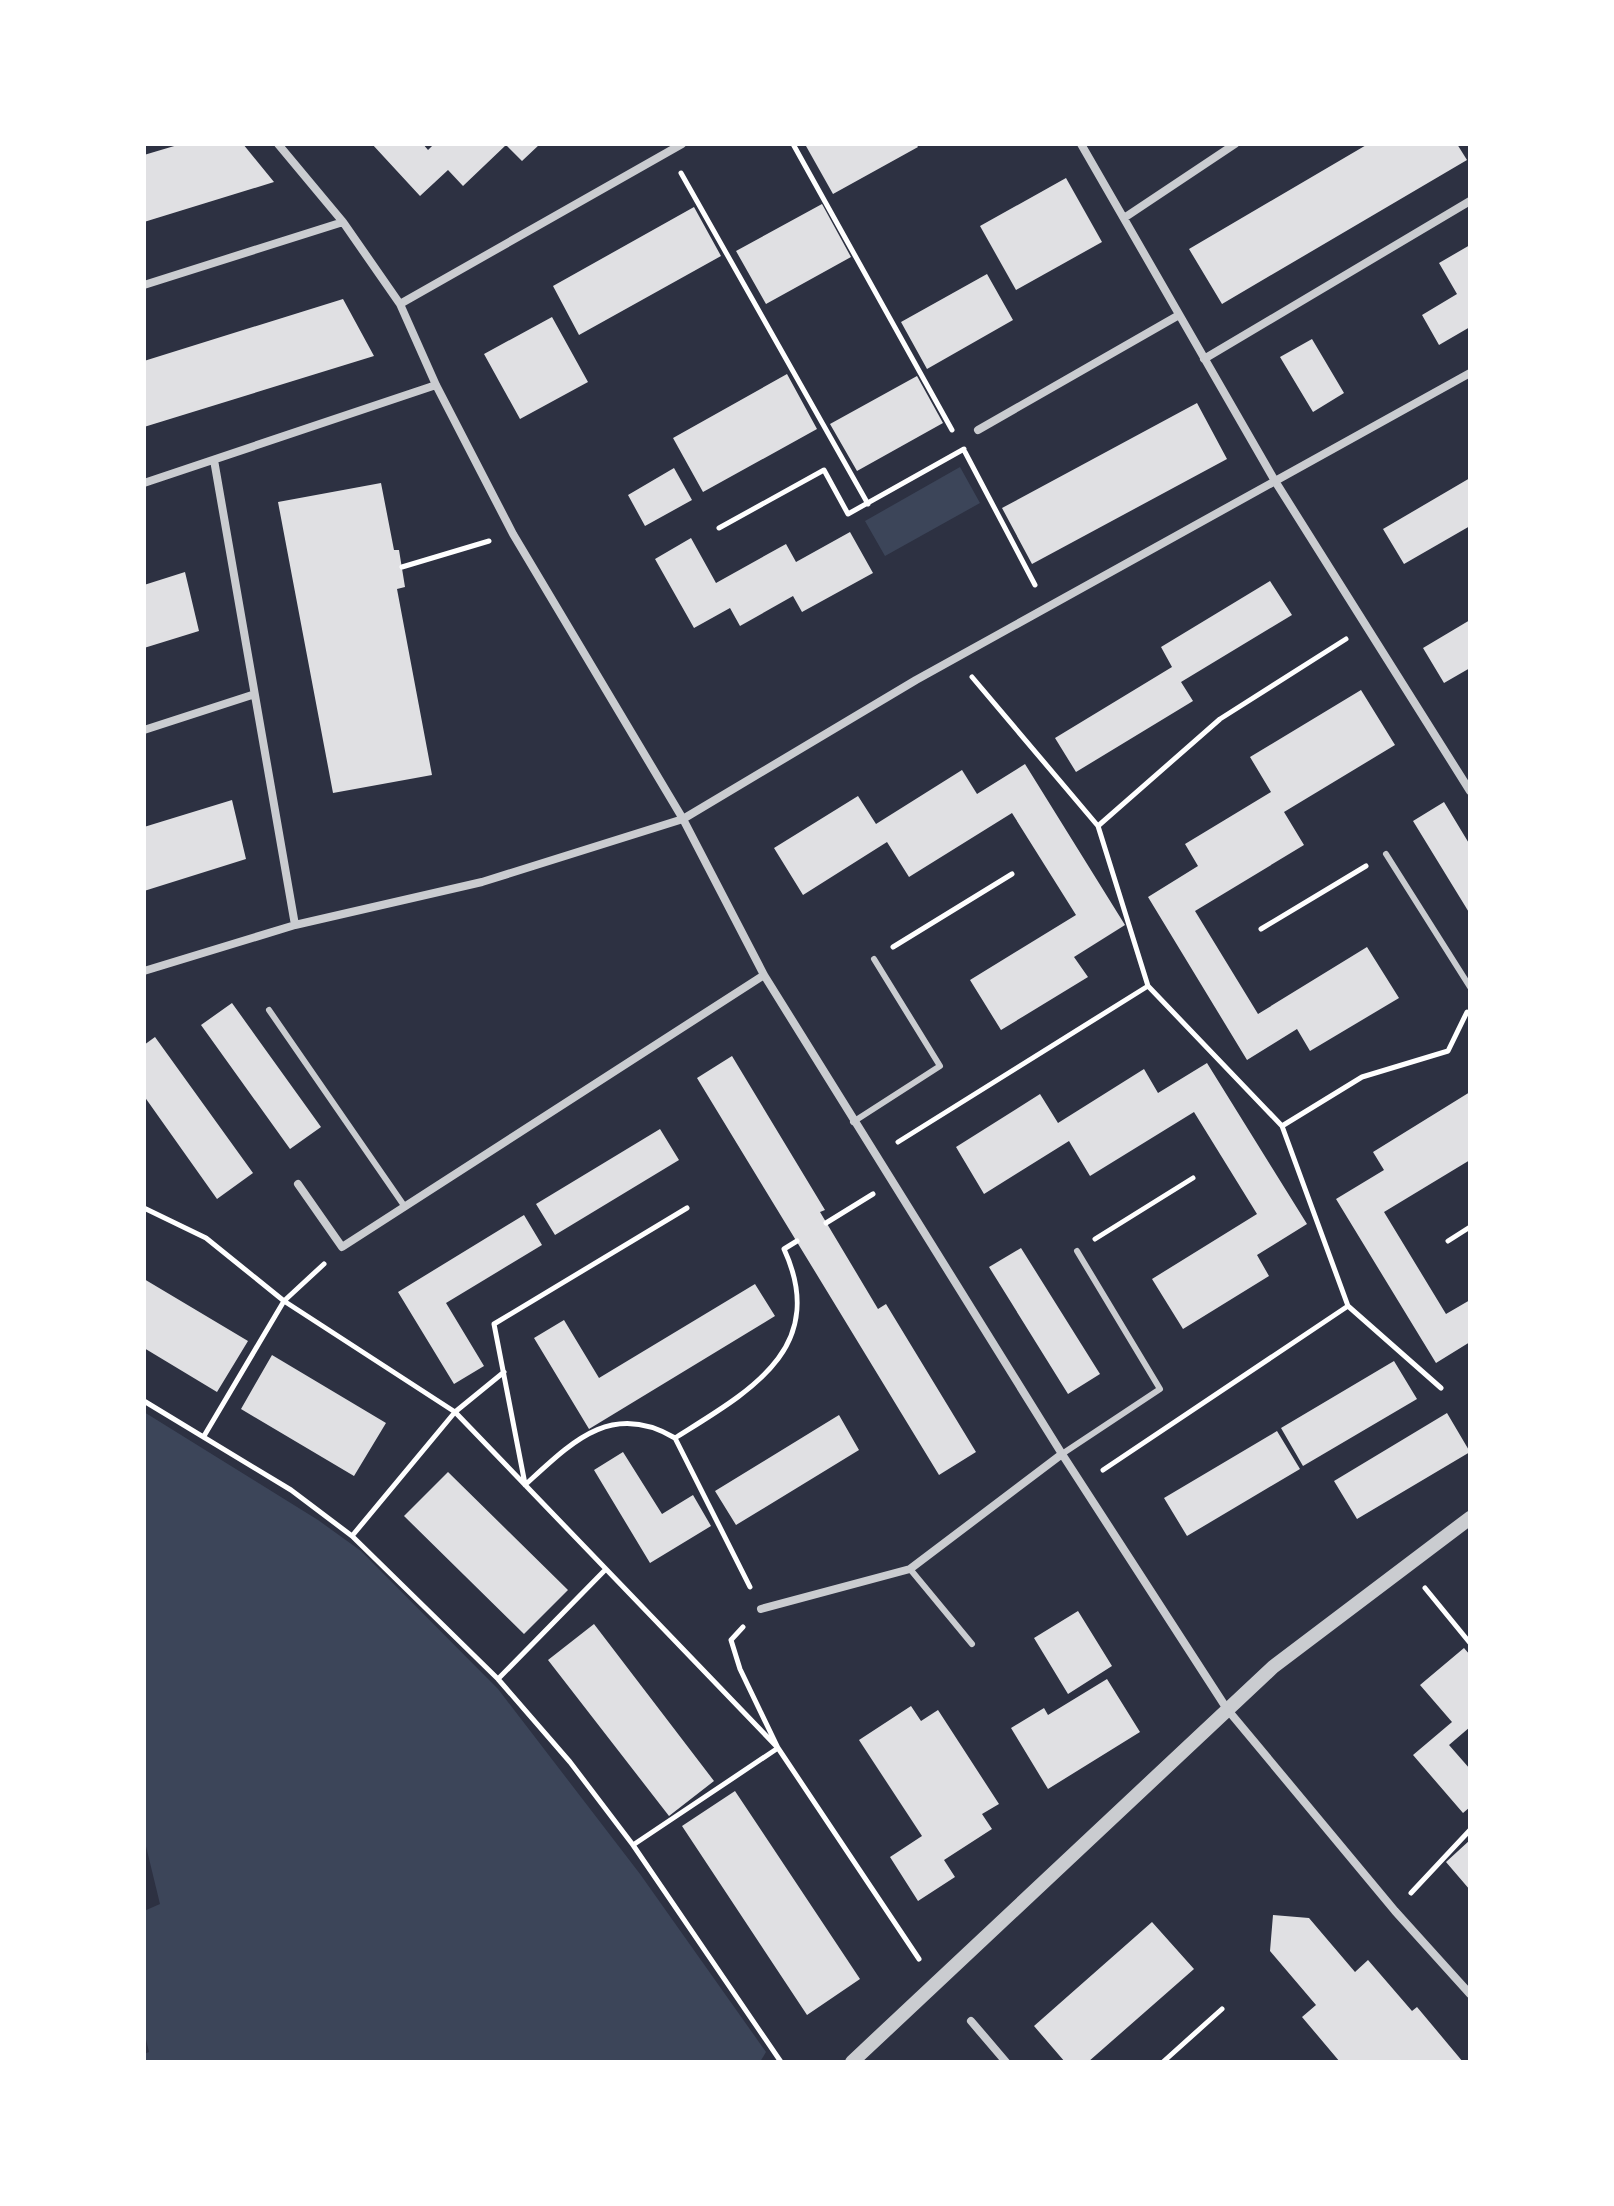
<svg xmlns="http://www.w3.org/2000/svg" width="1614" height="2206" viewBox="0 0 1614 2206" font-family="Helvetica,sans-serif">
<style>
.green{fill:#3c4559}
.building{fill:#e0e0e3}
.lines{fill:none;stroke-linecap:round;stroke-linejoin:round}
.path{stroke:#fff;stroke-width:5}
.service{stroke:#caccd0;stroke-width:6}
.minor{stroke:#caccd0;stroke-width:8}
.tertiary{stroke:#caccd0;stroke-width:14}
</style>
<rect width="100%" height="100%" fill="#2d3142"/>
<path class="green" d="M960,467L980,503L885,556L865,521Z
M144,1412L318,1520L361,1551L498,1689L640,1874L766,2052L760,2062H144V2054L149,2052L144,2031V1911L160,1904L144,1838Z"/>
<path class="building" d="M181,144H243L274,182L144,222V155Z
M372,144H423L428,150L434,144H540L522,161L506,145L463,186L448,170L420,196Z
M810,144H916L918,147L833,194L806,146Z
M1368,144H1457L1467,160L1222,304L1189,249Z
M1066,178L1102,242L1016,290L980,226Z
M822,204L851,257L766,304L736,251Z
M694,207L721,256L579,335L553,286Z
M1470,245V327L1439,345L1422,315L1457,294L1439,263Z
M987,274L1013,320L927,369L901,322Z
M343,299L374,356L144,427V361Z
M552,317L588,382L520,419L484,354Z
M1312,339L1344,393L1313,412L1280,357Z
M787,374L817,429L703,492L673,438Z
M917,376L943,423L857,471L830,424Z
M1197,403L1227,459L1032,564L1002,508Z
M674,468L692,500L645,526L628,495Z
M1470,478V526L1404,564L1383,529Z
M381,483L394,550H399L405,587L397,589L432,775L333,793L278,502Z
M850,532L873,573L802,612L793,596L740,626L730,608L694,628L655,559L691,538L716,583L786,544L796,562Z
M185,572L199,631L144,648V585Z
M1270,581L1292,615L1181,682L1193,701L1076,772L1055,738L1172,667L1161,647Z
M1470,620V668L1444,683L1423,648Z
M1361,690L1395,745L1284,812L1304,845L1195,911L1258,1014L1367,947L1399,998L1310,1051L1297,1029L1247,1060L1148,897L1198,866L1185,844L1271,792L1250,757Z
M1025,764L1125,925L1074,957L1088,977L1001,1030L970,980L1076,915L1012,813L909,877L887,842L803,895L774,848L858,796L876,824L962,770L977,794Z
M232,800L246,859L144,891V827Z
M1444,802L1470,845V914L1413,821Z
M232,1003L321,1127L290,1149L201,1025Z
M155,1037L253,1173L217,1199L144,1096V1045Z
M732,1056L825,1210L820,1212L878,1309L886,1304L976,1452L939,1475L697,1078Z
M1207,1063L1307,1224L1257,1255L1269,1276L1183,1329L1152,1279L1257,1214L1194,1112L1090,1176L1069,1141L984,1194L956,1147L1040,1094L1058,1123L1144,1069L1158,1093Z
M1470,1092V1160L1384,1212L1446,1314L1470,1300V1342L1436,1363L1336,1199L1384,1170L1373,1152Z
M660,1129L679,1160L555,1235L536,1204Z
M524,1215L542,1245L446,1303L484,1366L454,1384L398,1292Z
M1021,1248L1100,1374L1068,1394L989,1267Z
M144,1279L248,1341L217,1392L144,1348Z
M755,1284L775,1316L589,1429L534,1338L564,1320L599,1378Z
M272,1355L386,1423L354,1476L241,1409Z
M1394,1361L1417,1399L1303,1466L1281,1428Z
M1447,1413L1470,1452L1357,1519L1334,1481Z
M839,1415L859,1450L736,1525L715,1491Z
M1277,1431L1300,1469L1187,1536L1164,1498Z
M623,1452L662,1514L693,1495L711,1526L650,1563L594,1470Z
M448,1472L568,1590L524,1634L404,1516Z
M1078,1611L1112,1666L1068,1694L1034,1638Z
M594,1624L714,1781L669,1816L548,1660Z
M1464,1648L1470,1655V1727L1449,1745L1470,1769V1807L1463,1813L1413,1755L1452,1722L1420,1685Z
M1107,1679L1140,1732L1048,1789L1011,1728L1044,1708L1048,1715Z
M911,1706L921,1721L938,1710L999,1804L982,1814L992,1829L944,1860L955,1877L918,1901L890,1857L922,1836L859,1740Z
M735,1791L860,1979L807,2015L682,1826Z
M1470,1840V1890L1446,1862Z
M1273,1915L1309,1918L1355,1972L1368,1960L1412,2011L1417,2007L1463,2062H1340L1302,2017L1316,2005L1270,1951Z
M1152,1922L1194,1969L1088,2062H1065L1034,2026Z"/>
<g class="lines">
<path class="path" d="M793,144L952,430
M681,173L868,504
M965,452L1035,585
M719,528L824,470L848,514L964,449
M402,567L489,541
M972,677L1098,826L1148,986L1282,1126L1348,1306L1441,1388
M1098,826L1220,719L1346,639
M1261,929L1366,866
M893,947L1012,874
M1282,1126L1362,1077L1448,1051L1467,1012
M898,1142L1148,986
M144,1208L206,1238L284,1301L455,1412L778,1748L919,1959
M826,1223L873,1194
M1095,1239L1193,1178
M1448,1241L1470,1227
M144,1401L291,1490L352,1536L498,1679L570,1762L633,1845L781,2062
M204,1436L284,1301L324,1264
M675,1438C748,1392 830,1349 784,1249L797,1241
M1103,1470L1348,1306
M525,1484L494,1324L687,1208
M525,1485C571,1443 611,1400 675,1438L750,1587
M352,1536L455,1412L504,1372
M1425,1588L1470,1643
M498,1679L606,1569
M633,1845L778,1748L740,1669L731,1640L743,1627
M1411,1893L1470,1830
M1163,2062L1222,2009"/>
<path class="service" d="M1386,854L1470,987
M269,1010L405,1207
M853,1122L940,1066L874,959
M1062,1454L1160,1389L1077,1251
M910,1569L972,1644"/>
<path class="minor" d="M278,144L343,222L400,304L436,385L513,534L683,819L764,975L1062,1454L1227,1709L1395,1911L1470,1994
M1081,144L1275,481L1470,791
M1124,218L1235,144
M144,285L343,222
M400,304L682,144
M1204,359L1470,201
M978,430L1179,315
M214,460L295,925
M144,483L436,385
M144,730L252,695
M144,971L295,925L482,882L683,819L916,680L1470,373
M298,1184L342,1247L764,975
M761,1609L910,1569L1062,1454
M971,2021L1006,2062"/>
<path class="tertiary" d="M852,2062L1273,1667L1470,1518"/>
</g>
<rect width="1614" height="2206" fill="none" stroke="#ffffff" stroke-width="292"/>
</svg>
